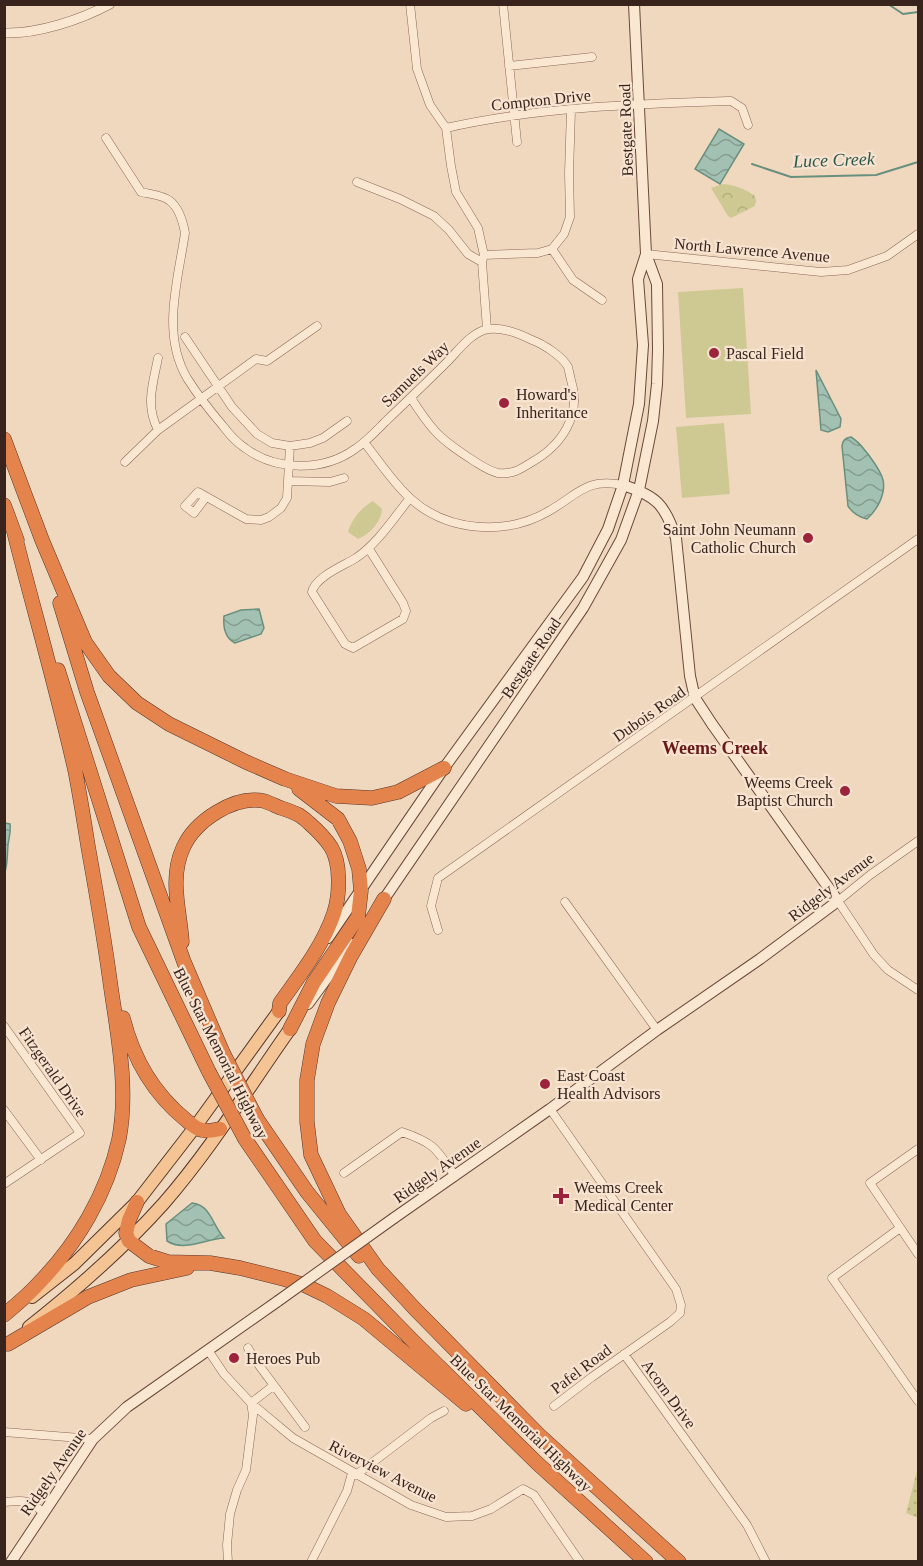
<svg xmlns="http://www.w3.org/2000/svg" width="923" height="1566" viewBox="0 0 923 1566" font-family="Georgia,serif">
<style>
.grass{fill:url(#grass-dots)}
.forest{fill:url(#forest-crowns)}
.pitch{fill:#cec993}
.water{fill:url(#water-waves);stroke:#69907e;stroke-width:1.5}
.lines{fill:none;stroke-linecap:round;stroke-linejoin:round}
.stream{stroke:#69907e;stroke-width:2}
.minor-casing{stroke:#896857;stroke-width:9}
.tertiary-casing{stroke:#896857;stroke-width:10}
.secondary-casing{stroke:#6b493a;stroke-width:12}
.primary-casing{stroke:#56372b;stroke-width:14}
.motorway-casing{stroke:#56372b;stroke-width:15}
.minor{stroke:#fae7d2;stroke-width:8}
.tertiary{stroke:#fae7d2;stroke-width:9}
.secondary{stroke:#fae7d2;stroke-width:10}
.primary{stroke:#f5c494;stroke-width:12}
.motorway{stroke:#e4834b;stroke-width:14}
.secondary-bridge-casing{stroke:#6b493a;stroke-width:12;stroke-linecap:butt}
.motorway-bridge-casing{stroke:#56372b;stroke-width:15;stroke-linecap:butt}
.secondary-bridge{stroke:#fae7d2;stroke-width:10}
.motorway-bridge{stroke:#e4834b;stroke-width:14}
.poi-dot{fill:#9b243c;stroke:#f7e3cf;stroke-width:2}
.labels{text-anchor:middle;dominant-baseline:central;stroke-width:4.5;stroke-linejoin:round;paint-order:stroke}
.street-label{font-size:16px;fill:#38241c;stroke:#f7e3cf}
.poi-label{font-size:16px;fill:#38241c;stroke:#f7e3cf;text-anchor:start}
.water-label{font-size:18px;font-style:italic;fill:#2a594c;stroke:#f7e3cf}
.neighbourhood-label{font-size:18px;font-weight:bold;fill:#671a19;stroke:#f7e3cf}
</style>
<defs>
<pattern id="grass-dots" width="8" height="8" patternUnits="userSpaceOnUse" patternTransform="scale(1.5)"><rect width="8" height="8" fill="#cec993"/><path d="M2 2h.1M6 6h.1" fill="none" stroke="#b2ac7e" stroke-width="1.8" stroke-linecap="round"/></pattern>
<pattern id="forest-crowns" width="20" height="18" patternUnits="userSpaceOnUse" patternTransform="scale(1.5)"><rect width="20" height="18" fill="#cec993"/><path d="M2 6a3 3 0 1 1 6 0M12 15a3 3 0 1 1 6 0" fill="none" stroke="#b2ac7e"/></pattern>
<pattern id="water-waves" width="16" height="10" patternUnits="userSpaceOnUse" patternTransform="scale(1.5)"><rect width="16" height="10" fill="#a2c1b2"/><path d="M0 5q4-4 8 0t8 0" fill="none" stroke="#859d90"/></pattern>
</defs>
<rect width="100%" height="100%" fill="#f0d8bf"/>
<path class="grass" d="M918,1467V1518L906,1513Z"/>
<path class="forest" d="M723,184C736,185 745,189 755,196L756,201L755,206L731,218L728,216L711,188Z"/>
<path class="pitch" d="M743,288L751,414L686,418L678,292Z
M724,423L730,494L682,498L676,427Z
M373,501L382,509C381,522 370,534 358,539L348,532C351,520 362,507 373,501Z"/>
<path class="water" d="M719,129L744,144L720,184L695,169Z
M816,370L841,419L840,427L828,432L821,430Z
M851,437C858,441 863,448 868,454C873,461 881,471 883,480C886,494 877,510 867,519C859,517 853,514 848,506L842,446C843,440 845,438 851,437Z
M259,609L264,628L261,634L235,643C225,638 223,627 224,616L241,610Z
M5,823L10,824C11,832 9,837 8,845C7,855 8,862 5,872Z
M192,1203C211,1205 212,1225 224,1238C206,1239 184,1252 167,1241L166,1224Z"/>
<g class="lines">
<path class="stream" d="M888,4L903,14L918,12
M752,164L791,177L876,175L918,162"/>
<g class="minor-casing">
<path id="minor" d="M410,4L417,69L430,105L446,128L451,166L456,192L478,228L484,255L482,262L487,329
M503,4L517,142
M509,66L592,57
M446,128C538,107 637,104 731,101L742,108L748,125
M106,138L141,192C149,194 163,195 170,201C179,208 183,222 185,233C178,280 161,334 187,378C197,394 211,412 223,426C229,434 236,442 245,448C276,471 323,472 355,449C366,442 376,431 385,422C406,402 427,382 447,362C458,351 472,331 489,329C503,327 520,334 532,340C543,344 562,356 568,367C569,371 570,376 571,380C582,415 562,445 532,462C521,469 512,475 498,473C489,471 482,466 474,461C460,452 446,443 435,431C426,421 418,409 411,398
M357,182L400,199L434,216L449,230L468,254L482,262
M552,249L573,280L602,300
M646,254L821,272L848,270L887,256L918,234
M484,255L538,253L552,249L564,234L570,217L569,173L571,110
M185,337L232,407L257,434L272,443L290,446L310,443L323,438L347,421
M158,358C153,384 145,405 158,430
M364,442C379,461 393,483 411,499C448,532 506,536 549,511C579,494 585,478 623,485
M125,462L158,430L256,359L267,361L317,326
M288,481L330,482L344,478
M206,497L194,513L185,506L198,492L246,519L261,520L269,517L281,508L287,498L290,446
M369,549L403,603L406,611L403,619L353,648L345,644L312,592C315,577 343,566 356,558C378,543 393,519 410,498
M918,841L870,875L838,901L874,955L888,970L918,990
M565,902L657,1030
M438,930L431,906L438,878L918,539
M4,1026L80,1133L4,1184
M550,1109L676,1289L681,1305L680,1313L670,1322L592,1377L554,1406
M4,1110L41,1160
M918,1149L870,1183L918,1254
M344,1173L402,1132C434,1143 436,1148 455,1176
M900,1228L832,1278L918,1401
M248,1348L255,1360L305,1427
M208,1350L224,1374L251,1403L293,1438L411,1505L446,1517L472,1516L491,1509L523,1489L534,1495L580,1562
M624,1354L747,1525L766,1562
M4,1432L93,1439
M356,1475L431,1418L444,1411
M4,1502C25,1500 27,1499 43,1512
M228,1562L227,1545L230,1514L237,1490L246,1470L253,1415L251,1403L273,1386
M311,1562L347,1491L352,1473"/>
</g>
<g class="tertiary-casing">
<path id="tertiary" d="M4,33C38,34 80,20 110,4"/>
</g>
<g class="secondary-casing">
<path id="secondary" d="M380,905L583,608L621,540L639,490L653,421L657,384L658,349L657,284L646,254L634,4
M328,938L444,768L583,577L608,529L623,485L639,404L643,345L638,279L646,254
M308,1004L352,944
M394,1218L550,1109L657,1030L760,959L838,901L712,724L695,698L690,676L676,538C665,505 657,496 623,485
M11,1562L93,1439L127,1407L278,1301"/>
</g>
<g class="primary-casing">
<path id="primary" d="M32,1297L74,1264L137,1202L195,1127L279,1011
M29,1327C77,1289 123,1249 164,1203C211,1149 249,1087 290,1029"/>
</g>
<g class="motorway-casing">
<path id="motorway" d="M4,439L42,540L85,642L109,676L137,703L169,724L246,762L285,779L336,796L372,798L398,792L444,768
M4,505L17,540
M60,603L87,692L184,962L223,1053
M58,670L139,927L209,1072
M384,899L351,956L328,1003L313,1044L307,1080V1122L311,1155L339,1214L378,1269L415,1309L544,1440
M182,942C180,911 169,879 183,848C195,821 234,795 264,801C270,803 276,806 281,808C287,810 293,812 299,815C302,817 306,820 309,823C317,830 325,838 331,847C341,863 340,895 334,913C323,946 300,975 280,1003L279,1011
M123,1018C133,1058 154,1094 186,1120C191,1124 196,1129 202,1130C208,1132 214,1130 220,1129
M290,1029L314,982L358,917L361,891L359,869L350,841L338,819L299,789
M257,1119L307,1192L359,1256
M245,1139L315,1241L412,1340L537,1463L646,1562
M137,1202L129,1220L126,1233L129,1241L149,1256L168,1262L210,1263L240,1268L284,1279L304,1285L327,1296L364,1319L466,1404
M4,1315C16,1305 28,1295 38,1284C77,1244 107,1194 119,1139C129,1087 117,1032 110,981C104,936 96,891 88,846C84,821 80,795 75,770C57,690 34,611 14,532
M8,1344L88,1297L131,1280L187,1268
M538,1434L679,1562"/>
</g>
<use href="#minor" class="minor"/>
<use href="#tertiary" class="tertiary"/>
<use href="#secondary" class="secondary"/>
<use href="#primary" class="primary"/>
<use href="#motorway" class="motorway"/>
<g class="secondary-bridge-casing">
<path id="secondary-bridge" d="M278,1301L394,1218"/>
</g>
<g class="motorway-bridge-casing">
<path id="motorway-bridge" d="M223,1053L257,1119
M209,1072L245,1139"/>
</g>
<use href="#secondary-bridge" class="secondary-bridge"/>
<use href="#motorway-bridge" class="motorway-bridge"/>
</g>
<g class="poi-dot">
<circle cx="714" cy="353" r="6"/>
<circle cx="504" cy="403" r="6"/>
<circle cx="808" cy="538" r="6"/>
<circle cx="845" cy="791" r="6"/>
<circle cx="545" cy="1084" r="6"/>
<path d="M558 1187h6v6h6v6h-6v6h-6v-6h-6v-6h6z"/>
<circle cx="234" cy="1358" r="6"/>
</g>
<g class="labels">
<g class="street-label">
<text transform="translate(541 100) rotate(-6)">Compton Drive</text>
<text transform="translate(626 130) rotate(-92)">Bestgate Road</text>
<text transform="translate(752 250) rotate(5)">North Lawrence Avenue</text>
<text transform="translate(415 374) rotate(-44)">Samuels Way</text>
<text transform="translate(531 658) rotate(-56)">Bestgate Road</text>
<text transform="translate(649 714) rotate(-35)">Dubois Road</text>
<text transform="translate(831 887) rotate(-37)">Ridgely Avenue</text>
<text transform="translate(221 1053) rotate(63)">Blue Star Memorial Highway</text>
<text transform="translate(53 1072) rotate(55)">Fitzgerald Drive</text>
<text transform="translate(437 1170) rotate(-35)">Ridgely Avenue</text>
<text transform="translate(581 1369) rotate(-37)">Pafel Road</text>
<text transform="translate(669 1394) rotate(54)">Acorn Drive</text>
<text transform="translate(521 1423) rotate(44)">Blue Star Memorial Highway</text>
<text transform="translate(383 1471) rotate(27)">Riverview Avenue</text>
<text transform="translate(53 1472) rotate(-55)">Ridgely Avenue</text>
</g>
<g class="poi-label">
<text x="726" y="353">Pascal Field</text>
<text x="516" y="394">Howard's<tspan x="516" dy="18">Inheritance</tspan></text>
<text x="796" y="529" text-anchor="end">Saint John Neumann<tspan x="796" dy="18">Catholic Church</tspan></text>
<text x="833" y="782" text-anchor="end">Weems Creek<tspan x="833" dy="18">Baptist Church</tspan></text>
<text x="557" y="1075">East Coast<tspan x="557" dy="18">Health Advisors</tspan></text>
<text x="574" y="1187">Weems Creek<tspan x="574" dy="18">Medical Center</tspan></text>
<text x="246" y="1358">Heroes Pub</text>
</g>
<g class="water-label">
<text transform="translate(834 160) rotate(-2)">Luce Creek</text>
</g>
<g class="neighbourhood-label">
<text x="715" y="748">Weems Creek</text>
</g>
</g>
<rect width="923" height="1566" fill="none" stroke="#38241c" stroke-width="12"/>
</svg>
